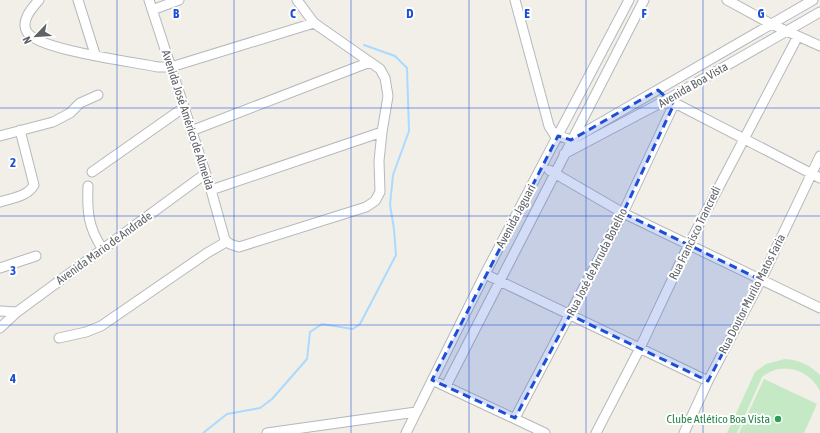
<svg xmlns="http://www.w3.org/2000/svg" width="820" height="433" viewBox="0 0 820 433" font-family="'Asap Condensed',sans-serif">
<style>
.green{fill:#c5e8c5}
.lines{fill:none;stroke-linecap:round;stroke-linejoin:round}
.stream{stroke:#aadaff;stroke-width:2}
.minor-casing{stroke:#b5b8bc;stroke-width:11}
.minor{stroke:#fff;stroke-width:9}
.marked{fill:#1d4ed8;fill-opacity:0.2;stroke:#1d4ed8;stroke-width:3;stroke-dasharray:8 5;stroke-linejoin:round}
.grid{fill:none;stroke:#1d4ed8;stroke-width:1;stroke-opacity:0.55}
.leisure-dot{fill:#2e9e5b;stroke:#fff;stroke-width:1.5}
.labels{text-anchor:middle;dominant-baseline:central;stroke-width:4;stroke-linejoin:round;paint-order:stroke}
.street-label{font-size:12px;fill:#5f6368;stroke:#fff}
.leisure-label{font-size:12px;fill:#27864d;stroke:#fff;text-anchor:end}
.grid-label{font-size:13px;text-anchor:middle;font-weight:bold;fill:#1d4ed8;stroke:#fff;stroke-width:4;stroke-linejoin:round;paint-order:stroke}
</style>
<rect width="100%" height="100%" fill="#f1efe8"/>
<path class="green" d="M785,359C799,360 810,365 820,375V391C809,369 782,361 762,377L737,433H727L755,372L766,364Z
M764,379L817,404L804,433H739Z"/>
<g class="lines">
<path class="stream" d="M203,433L227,414L260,408L272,399L307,359L310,332L322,324L353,329L360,324L396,255L394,229L390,205L393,175L409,131L407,68L395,56L364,45"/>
<g class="minor-casing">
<path id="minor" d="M39,0C32,8 20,21 27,32C38,50 134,62 158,67H171L314,23
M78,0L95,54
M149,0L211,190L225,240L230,244L239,247L366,207L375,201L380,192L379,161L382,132L388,96L385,78L380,69L314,23L297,0
M515,0L549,126L554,134L571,140L813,0
M727,0L771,24L820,46
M152,10L179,0
M669,100L820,178
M191,131L370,62
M0,136L53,122L70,113L80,103L98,95
M564,154L668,99L820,12
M549,170L623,213L820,308
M92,172L183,108
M88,186C87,211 88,227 102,248
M211,190L382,132
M0,202C12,198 27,197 34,185L20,130
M0,268L36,256
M485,274L708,381
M0,311L17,312
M0,328L17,312L205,174
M59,338L86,332L101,326L207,253L226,242
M432,380L545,433
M446,386L644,0
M515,418L623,213L674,104
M267,433L416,412
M406,433L485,274L629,0
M596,433L639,350L689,244L798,36
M684,433L708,381L761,280L820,156"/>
</g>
<use href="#minor" class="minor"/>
</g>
<path class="marked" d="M658,90L674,104L623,213L761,280L708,381L570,315L515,418L432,380L558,136L571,140Z"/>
<path class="grid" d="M117,0V433M234,0V433M351,0V433M469,0V433M586,0V433M703,0V433M0,108H820M0,216H820M0,325H820"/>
<circle class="leisure-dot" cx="778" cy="419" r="4"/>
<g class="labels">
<g class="street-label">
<text transform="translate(693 85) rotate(-30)">Avenida Boa Vista</text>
<text transform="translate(188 120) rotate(72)">Avenida José Américo de Almeida</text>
<text transform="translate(516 216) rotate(-62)">Avenida Jaguari</text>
<text transform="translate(695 233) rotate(-64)">Rua Francisco Trancredi</text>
<text transform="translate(104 248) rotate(-36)">Avenida Mario de Andrade</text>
<text transform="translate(597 262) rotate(-63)">Rua José de Arruda Botelho</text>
<text transform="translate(752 294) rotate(-63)">Rua Doutor Murilo Matos Faria</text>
</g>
<g class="leisure-label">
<text x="770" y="419">Clube Atlético Boa Vista</text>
</g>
</g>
<g class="grid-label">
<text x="176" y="18">B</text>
<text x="293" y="18">C</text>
<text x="410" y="18">D</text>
<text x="527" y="18">E</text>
<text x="644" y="18">F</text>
<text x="761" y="18">G</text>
<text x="13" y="167">2</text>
<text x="13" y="275">3</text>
<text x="13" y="383">4</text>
</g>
<g transform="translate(36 36) rotate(245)" stroke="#ffffff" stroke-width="3" paint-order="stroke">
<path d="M0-3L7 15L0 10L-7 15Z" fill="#5f6368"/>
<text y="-6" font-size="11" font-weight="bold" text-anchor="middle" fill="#5f6368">N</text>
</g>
</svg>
